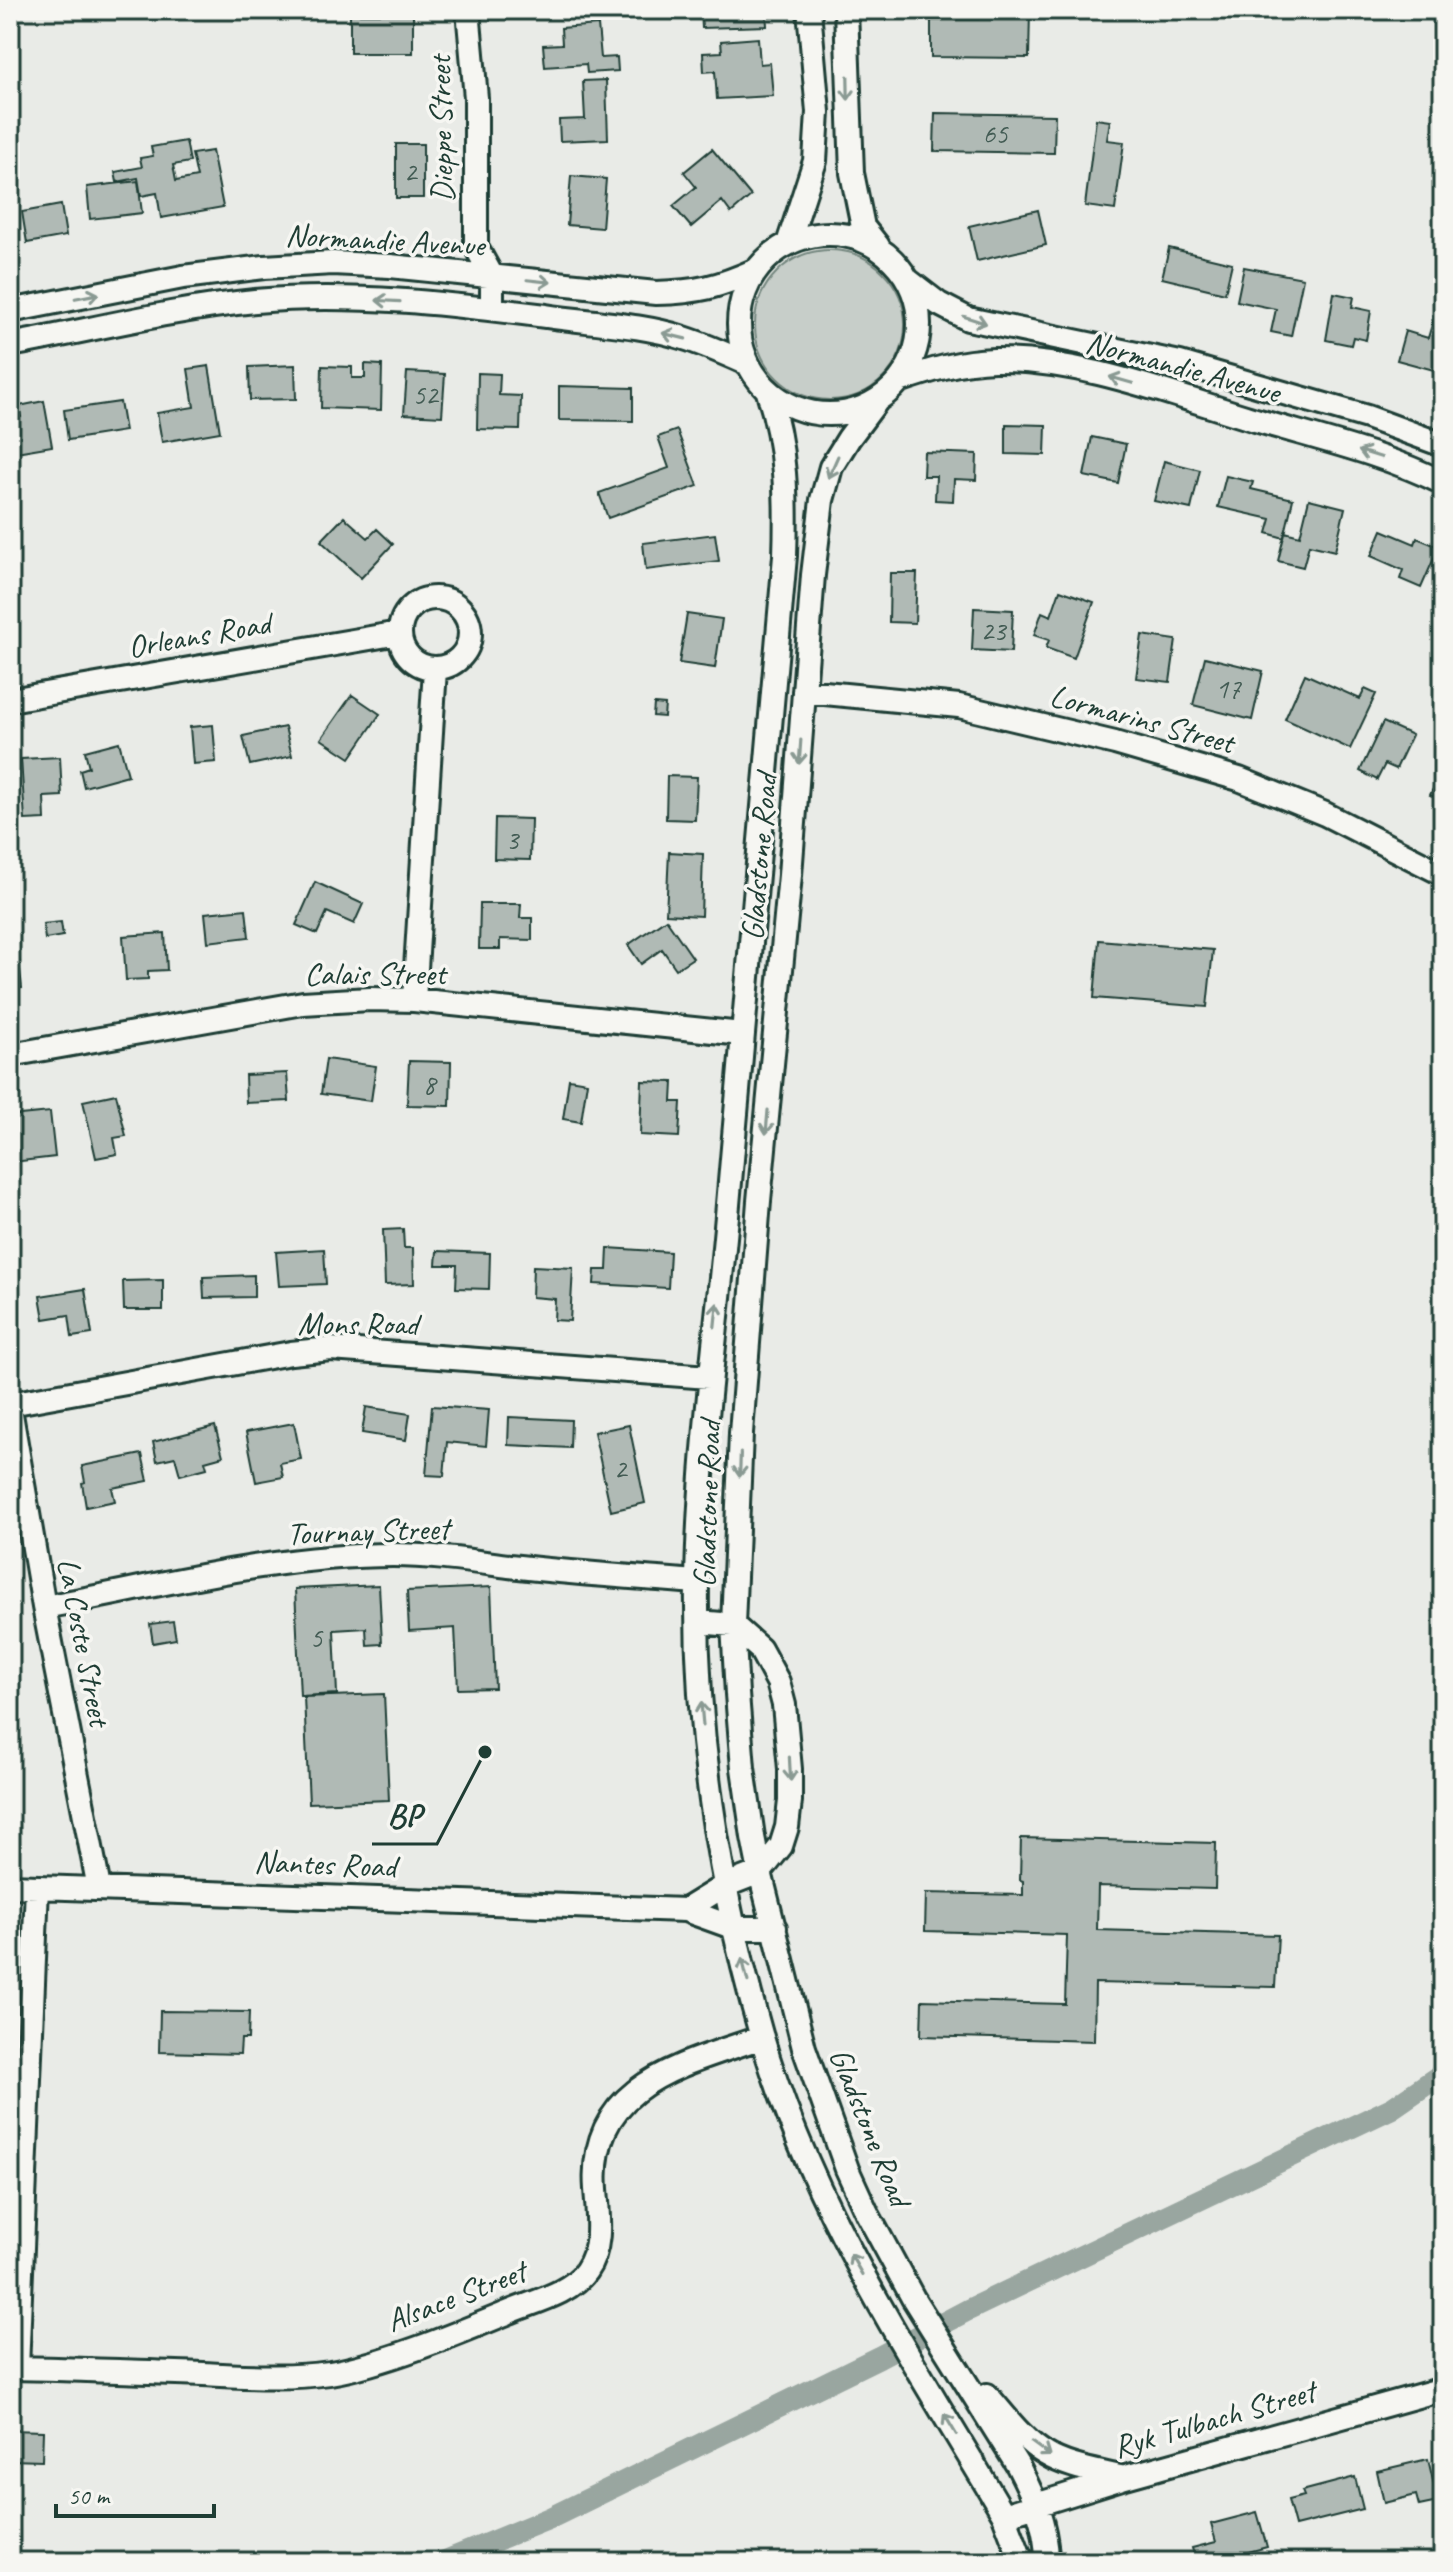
<svg xmlns="http://www.w3.org/2000/svg" width="1453" height="2572" viewBox="0 0 1453 2572" font-family="Caveat,sans-serif">
<style>
.green{fill:#c7cec9;stroke:#73867e;stroke-width:2}
.lines{fill:none;stroke-linecap:round;stroke-linejoin:round}
.canal{stroke:#99a6a0;stroke-width:22}
.building{fill:#b0bab5;stroke:#1f3d34;stroke-width:2}
.minor-casing{stroke:#1f3d34;stroke-width:28}
.minor{stroke:#f6f6f2;stroke-width:22}
.oneway{stroke:#8a9a93}
.labels{text-anchor:middle;dominant-baseline:central;stroke-width:7;stroke-linejoin:round;paint-order:stroke}
.number-label{font-size:28px;fill:#435c54}
.street-label{font-size:32px;fill:#1f3d34;stroke:#f6f6f2}
.leader{fill:none;stroke:#1f3d34;stroke-width:3}
.callout-dot{fill:#1f3d34;stroke:#f6f6f2;stroke-width:3}
.callout-label{font-size:34px;text-anchor:middle;font-weight:bold;fill:#1f3d34;stroke:#f6f6f2;stroke-width:7;stroke-linejoin:round;paint-order:stroke}
</style>
<rect width="100%" height="100%" fill="#e9ebe7"/>
<filter id="ink" filterUnits="userSpaceOnUse"><feTurbulence type="fractalNoise" baseFrequency=".0125" numOctaves="2"/><feDisplacementMap in="SourceGraphic" scale="16" xChannelSelector="R" yChannelSelector="G"/><feConvolveMatrix kernelMatrix="1 2 1 2 8 2 1 2 1" color-interpolation-filters="sRGB"/></filter>
<g filter="url(#ink)">
<path class="green" d="M755 325a75 75 0 1 1 150 0a75 75 0 1 1-150 0Z"/>
<g class="lines">
<path class="canal" d="M443,2562L550,2518L879,2357L968,2310L1392,2108L1443,2073"/>
</g>
<path class="building" d="M380,10H413V53H350V14H380Z
M766,10L767,26L702,28L701,11Z
M978,10H1030L1029,58L931,57V19H978Z
M598,25L601,58L617,57L618,71L587,73L586,64L545,67L543,45L562,44L561,28Z
M758,38L760,64L770,63L773,96L717,99L715,71L704,72L703,53L722,52L721,41Z
M606,80L608,139L560,141L559,120L585,119L583,81Z
M935,113L1055,115L1054,153L934,151Z
M1096,119L1110,121L1107,140L1124,142L1115,210L1085,206Z
M186,141L190,162L173,165L176,181L197,177L192,154L212,151L223,207L161,218L157,193L141,196L138,178L117,182L115,172L142,167L140,158L153,156L151,147Z
M396,144H423V198H396Z
M712,149L751,196L731,213L722,201L691,227L673,206L696,187L684,172Z
M571,176L606,179L602,228L567,225Z
M138,181L142,213L90,219L87,187Z
M61,205L66,236L27,243L22,212Z
M1038,210L1046,245L977,261L969,226Z
M1169,248L1232,263L1225,293L1162,278Z
M1244,267L1303,278L1291,336L1271,332L1276,309L1237,301Z
M1334,293L1354,297L1352,307L1371,311L1366,340L1353,337L1351,345L1326,340Z
M1433,321L1443,324L1441,372L1397,360L1405,331L1428,338Z
M365,364L382,365L381,410L321,408L322,366L352,367V378H365Z
M295,365L296,399L250,400L249,367Z
M209,366L220,432L162,442L157,413L194,407L188,369Z
M407,372L445,374L442,416L404,414Z
M478,373L500,374L499,395L521,396L520,430L477,429Z
M559,386L633,388V421L559,420Z
M44,401L52,446L10,453V419L21,417L19,406Z
M120,402L125,431L68,440L64,410Z
M1006,424L1046,425L1045,455L1006,454Z
M677,430L698,486L608,518L599,493L669,468L658,437Z
M1092,437L1126,444L1118,483L1084,476Z
M924,452L977,454L976,480L954,479L953,501L935,500L936,476H923Z
M1164,461L1200,470L1191,509L1154,501Z
M1226,476L1253,482L1251,489L1293,499L1284,538L1267,533L1271,519L1218,507Z
M1309,499L1345,508L1335,551L1309,545L1303,567L1278,561L1285,532L1300,536Z
M344,517L368,538L377,529L393,544L361,578L321,541Z
M1382,530L1415,544L1417,538L1439,547L1421,588L1400,579L1403,570L1371,556Z
M715,534L719,561L646,570L643,543Z
M890,573H917L915,623L889,622Z
M1060,590L1094,602L1074,658L1046,648L1049,640L1034,635L1042,612L1051,616Z
M974,608L1013,610L1011,652L972,650Z
M687,614L722,619L715,668L679,663Z
M1142,635L1176,640L1170,682L1136,678Z
M1205,657L1263,671L1252,720L1193,705Z
M1305,674L1360,699L1365,689L1376,694L1350,749L1285,719Z
M352,695L380,714L350,758L321,739Z
M654,704L665,705L664,717L653,716Z
M1383,722L1412,735L1396,769L1385,764L1377,780L1360,771Z
M213,725L216,762L193,764L190,727Z
M285,727L292,756L250,765L243,736Z
M119,742L128,775L84,787L80,770L89,767L85,751Z
M60,757L62,796L44,797L45,819L25,820L21,759Z
M1443,768V801L1430,795Z
M667,776L697,777L695,820L666,819Z
M495,818L531,819L530,860L494,859Z
M669,852L703,854L701,916L666,914Z
M315,882L363,904L354,924L327,912L317,934L296,925Z
M480,904H521L520,918H532V940L500,939V949H479Z
M246,909L249,937L208,942L205,913Z
M666,919L693,958L676,969L662,949L641,964L628,945Z
M61,922L63,936L45,939L43,924Z
M165,933L167,970L148,971V979L126,980L123,936Z
M1099,940L1213,950L1207,1007L1094,998Z
M19,960L22,988L10,989V961Z
M326,1059L376,1066L371,1101L321,1094Z
M409,1061L451,1062L450,1106L407,1105Z
M287,1073L289,1101L246,1103L245,1075Z
M569,1079L587,1082L581,1122L563,1119Z
M642,1081L673,1082L672,1102H681L679,1137L640,1135Z
M116,1094L126,1136L114,1138L117,1154L96,1158L83,1101Z
M50,1112L55,1157L13,1162L10,1116Z
M403,1229L404,1248H413L414,1284L385,1285L383,1230Z
M608,1248L670,1252L668,1288L594,1284L595,1270H607Z
M324,1249L326,1284L279,1286L276,1252Z
M437,1251L490,1253L489,1289L456,1288L457,1265H436Z
M533,1266L573,1268L570,1321L554,1320L555,1299L532,1297Z
M254,1275V1297L204,1298L203,1277Z
M163,1280V1310H124L123,1281Z
M85,1289L92,1334L72,1337L69,1315L44,1319L40,1296Z
M10,1305H15L19,1340L10,1341Z
M432,1406L489,1410L486,1446L447,1442L444,1476L426,1475Z
M366,1407L410,1414L406,1440L362,1433Z
M509,1417L571,1420L570,1448L508,1445Z
M294,1423L301,1459L280,1463L283,1477L256,1482L246,1432Z
M629,1425L645,1503L611,1511L594,1432Z
M215,1426L223,1456L205,1461L207,1468L180,1475L175,1457L157,1461L153,1442Z
M142,1454L148,1481L112,1488L115,1501L86,1507L82,1483L85,1482L82,1466Z
M379,1585L382,1644L367,1645L366,1628L334,1630L337,1694L300,1696L295,1589Z
M491,1587L495,1688L458,1689L455,1628L409,1631L407,1591Z
M173,1621L176,1639L153,1643L150,1624Z
M10,1679L17,1723L10,1724Z
M384,1694L389,1800L309,1803L304,1697Z
M1021,1838L1216,1843L1215,1889L1098,1886L1097,1930L1278,1935L1275,1987L1095,1983L1094,2041L921,2036L922,2000L1065,2004L1067,1935L925,1931L926,1893L1023,1895V1881L1020,1880Z
M160,2011L249,2012L248,2039H241L240,2054L159,2052Z
M10,2430L43,2431L42,2461L10,2460Z
M1428,2459L1438,2502L1419,2506L1416,2495L1384,2503L1377,2471Z
M1355,2477L1363,2509L1295,2526L1288,2500L1304,2496L1302,2491Z
M1257,2512L1267,2547L1211,2562H1196L1192,2548L1216,2542L1211,2524Z
M1127,2556L1178,2562H1127Z"/>
<g class="lines">
<g class="minor-casing">
<path id="minor" d="M468,10L476,98V247L492,276V309
M846,10L852,173L863,227L878,246
M739 324a90 90 0 1 1 180 0a90 90 0 1 1-180 0Z
M788,244L815,161L818,112L809,10
M909,281L939,304L968,319L1180,363L1367,417L1443,445
M10,311L183,277L264,267L333,263L390,266L656,293C698,292 718,287 756,270
M10,345C91,330 173,309 255,301C352,292 451,304 546,316C592,323 640,324 684,338C706,345 726,354 746,363
M899,381C931,370 960,361 994,360C1084,359 1174,396 1259,421C1320,439 1385,454 1443,483
M768,392C786,447 787,498 785,556C766,776 747,996 727,1216C716,1338 699,1459 697,1582C695,1735 719,1888 761,2034C811,2209 913,2360 1004,2515L1022,2562
M876,402L849,438L831,467L822,500L813,575L790,875L759,1201L741,1433L733,1625L737,1694L743,1768L753,1837L760,1872L804,2048L847,2169L867,2213L913,2298L1018,2466C1034,2497 1047,2526 1047,2562
M400 633a35 35 0 1 1 70 0a35 35 0 1 1-70 0Z
M804,691L959,706L1115,743L1239,779L1325,814L1443,874
M10,700L399,633
M414,1000L435,669
M10,1055L303,1003L370,999L414,1000L742,1034
M10,1404L291,1353L331,1349L709,1377
M10,1408L44,1607L99,1888
M44,1607C158,1586 276,1555 393,1555C432,1555 470,1561 509,1566C571,1573 634,1577 697,1582
M10,1886L685,1910L735,1928H775
M685,1910L724,1886L760,1872L781,1846L787,1827L790,1801V1769L784,1705L778,1682L760,1649L733,1625L698,1622
M10,2368C74,2369 139,2372 203,2374C246,2376 288,2379 330,2373C384,2364 456,2334 507,2313C532,2302 570,2294 586,2271C603,2247 598,2216 596,2189C588,2083 683,2065 762,2037
M17,2368L37,1887
M987,2395C1005,2415 1022,2440 1046,2454C1067,2467 1096,2471 1120,2477
M1004,2515L1122,2478L1443,2389"/>
</g>
<use href="#minor" class="minor"/>
</g>
<defs><path id="oneway-shaft" d="M-6 0H5M1.5-3L5.5 0L1.5 3" fill="none" stroke-width="1.6" stroke-linecap="round" stroke-linejoin="round" transform="scale(2)"/></defs>
<g class="oneway">
<use href="#oneway-shaft" transform="translate(848 88) rotate(89)"/>
<use href="#oneway-shaft" transform="translate(539 281) rotate(6)"/>
<use href="#oneway-shaft" transform="translate(87 296) rotate(-11)"/>
<use href="#oneway-shaft" transform="translate(388 301) rotate(-177)"/>
<use href="#oneway-shaft" transform="translate(975 320) rotate(18)"/>
<use href="#oneway-shaft" transform="translate(674 336) rotate(-166)"/>
<use href="#oneway-shaft" transform="translate(1121 380) rotate(-164)"/>
<use href="#oneway-shaft" transform="translate(1370 454) rotate(-163)"/>
<use href="#oneway-shaft" transform="translate(833 467) rotate(114)"/>
<use href="#oneway-shaft" transform="translate(800 752) rotate(94)"/>
<use href="#oneway-shaft" transform="translate(767 1122) rotate(95)"/>
<use href="#oneway-shaft" transform="translate(716 1315) rotate(-84)"/>
<use href="#oneway-shaft" transform="translate(740 1465) rotate(92)"/>
<use href="#oneway-shaft" transform="translate(702 1714) rotate(-95)"/>
<use href="#oneway-shaft" transform="translate(790 1769) rotate(87)"/>
<use href="#oneway-shaft" transform="translate(745 1970) rotate(-104)"/>
<use href="#oneway-shaft" transform="translate(856 2264) rotate(-120)"/>
<use href="#oneway-shaft" transform="translate(950 2424) rotate(-121)"/>
<use href="#oneway-shaft" transform="translate(1041 2449) rotate(36)"/>
</g>
</g>
<g class="labels">
<g class="number-label">
<text x="995" y="133">65</text>
<text x="410" y="171">2</text>
<text x="425" y="394">52</text>
<text x="993" y="630">23</text>
<text x="1228" y="688">17</text>
<text x="512" y="839">3</text>
<text x="429" y="1084">8</text>
<text x="620" y="1468">2</text>
<text x="316" y="1637">5</text>
</g>
<g class="street-label">
<text transform="translate(441 129) rotate(-91)">Dieppe Street</text>
<text transform="translate(385 240) rotate(3)">Normandie Avenue</text>
<text transform="translate(1183 367) rotate(15)">Normandie Avenue</text>
<text transform="translate(199 635) rotate(-10)">Orleans Road</text>
<text transform="translate(1142 719) rotate(15)">Lormarins Street</text>
<text transform="translate(759 857) rotate(-85)">Gladstone Road</text>
<text x="375" y="973">Calais Street</text>
<text x="358" y="1323">Mons Road</text>
<text transform="translate(707 1504) rotate(-88)">Gladstone Road</text>
<text transform="translate(368 1531) rotate(-2)">Tournay Street</text>
<text transform="translate(84 1642) rotate(79)">La Coste Street</text>
<text transform="translate(325 1864) rotate(2)">Nantes Road</text>
<text transform="translate(870 2127) rotate(68)">Gladstone Road</text>
<text transform="translate(456 2296) rotate(-21)">Alsace Street</text>
<text transform="translate(1214 2419) rotate(-16)">Ryk Tulbach Street</text>
</g>
</g>
<path class="leader" d="M485 1752L437 1844H372"/>
<circle class="callout-dot" cx="485" cy="1752" r="8"/>
<g class="callout-label">
<text x="404" y="1827">BP</text>
</g>
<rect width="1453" height="2572" fill="none" stroke="#f6f6f2" stroke-width="40"/>
<rect x="20" y="20" width="1413" height="2532" fill="none" stroke="#1f3d34" stroke-width="3" filter="url(#ink)"/>
<path d="M56 2504v12h158v-12" fill="none" stroke="#1f3d34" stroke-width="4"/>
<text x="68" y="2504" font-size="24" fill="#1f3d34" stroke="#f6f6f2" stroke-width="6" paint-order="stroke">50 m</text>
</svg>
